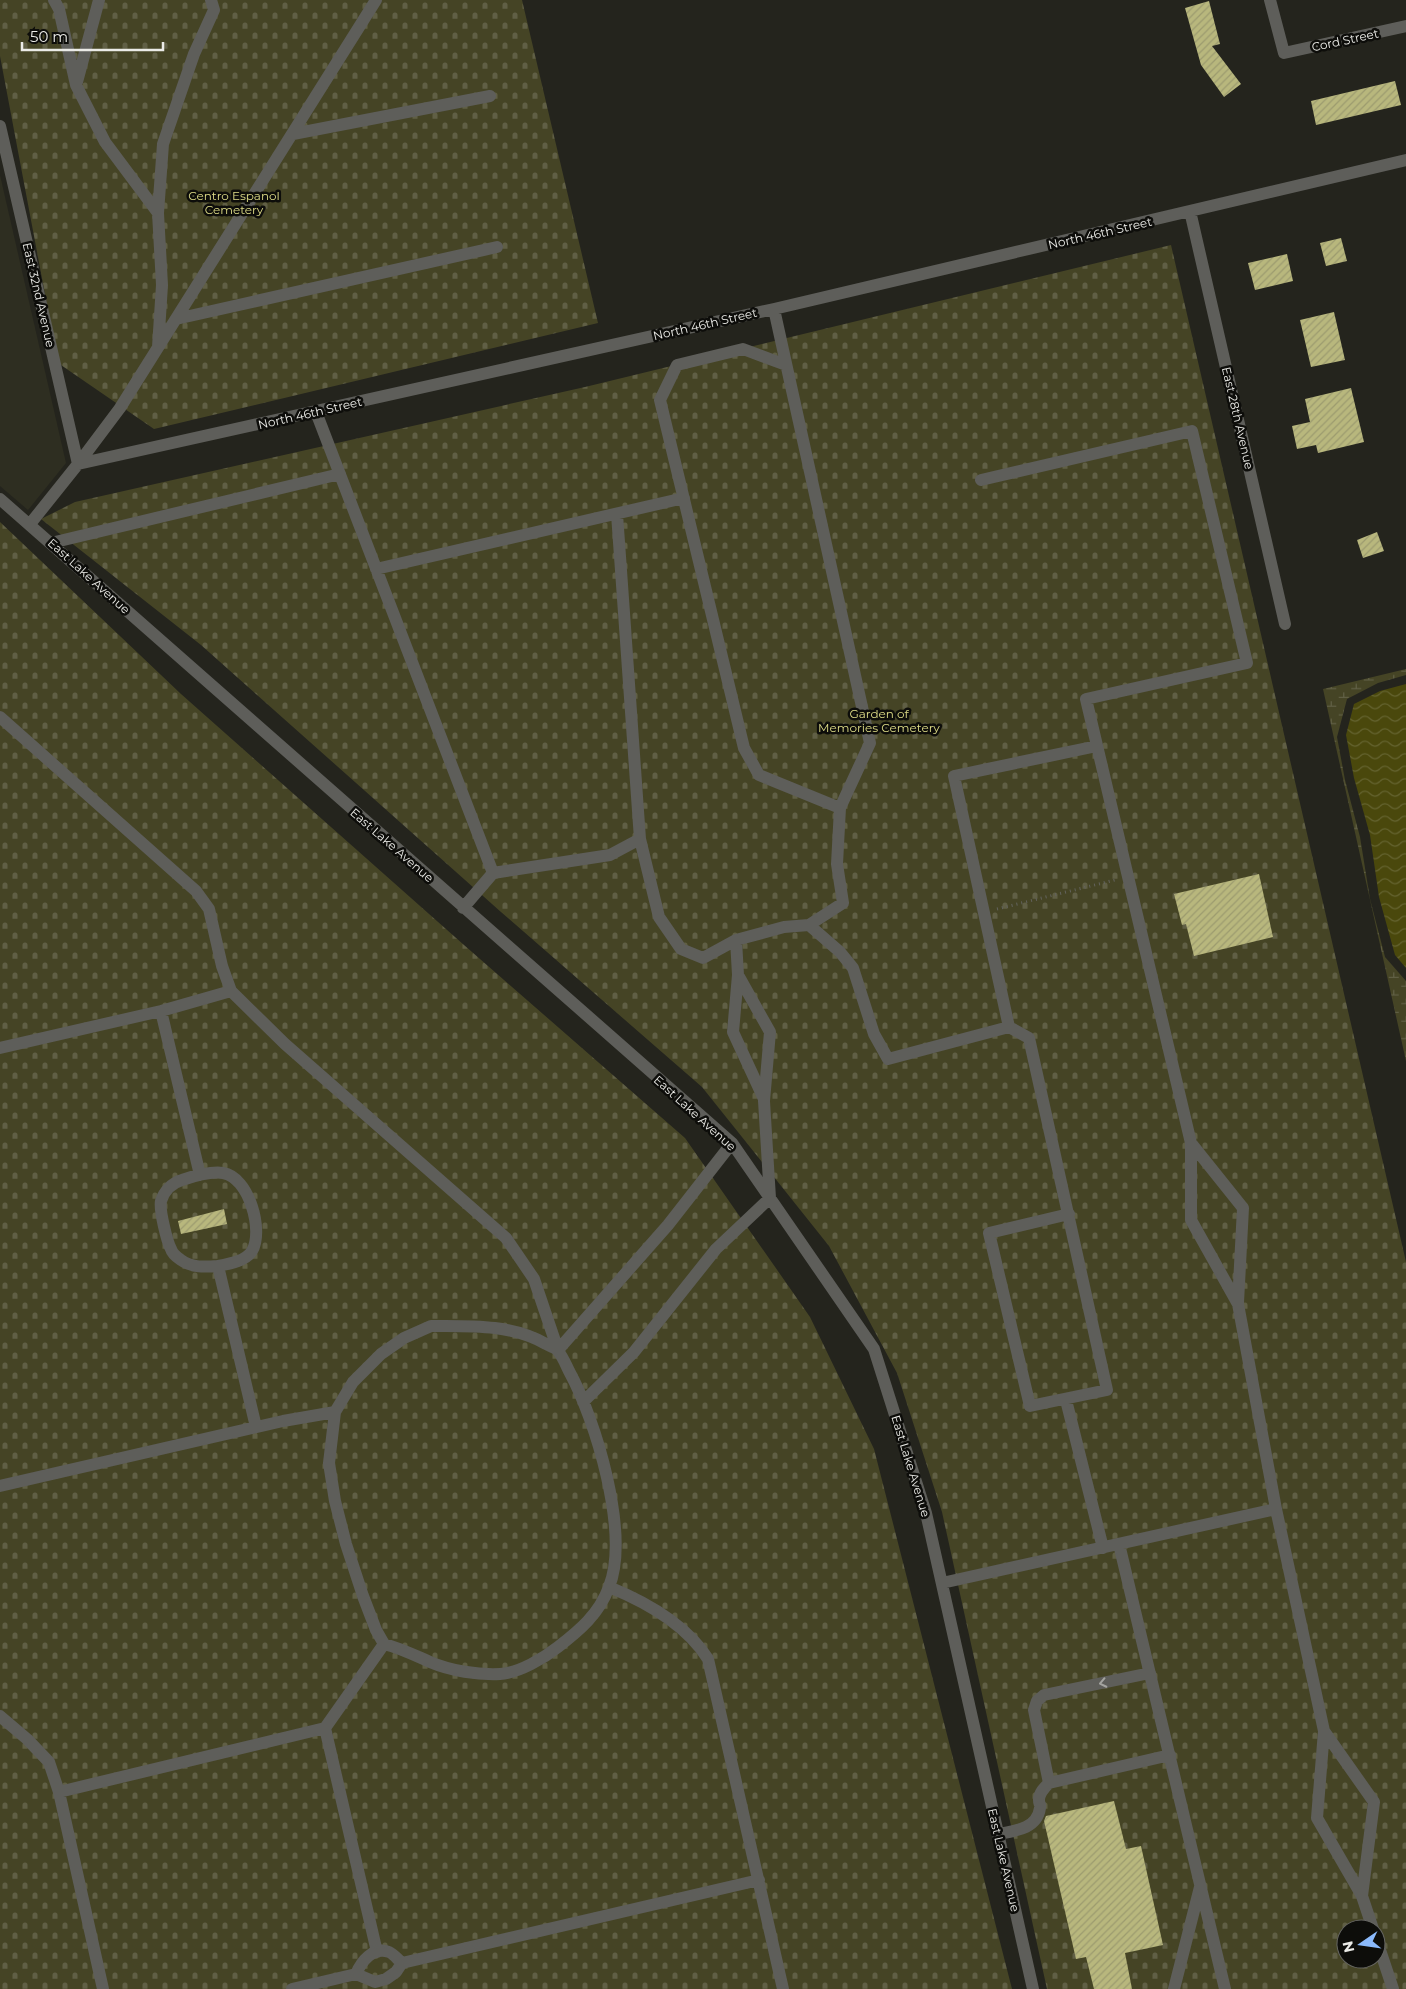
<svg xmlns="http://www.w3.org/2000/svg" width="1406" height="1989" viewBox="0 0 1406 1989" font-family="Montserrat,sans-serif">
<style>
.built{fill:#2e2e21}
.wetland{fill:url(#wetland-marsh)}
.cemetery{fill:url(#cemetery-stones);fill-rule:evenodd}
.water{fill:url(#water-waves)}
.building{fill:url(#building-hatch)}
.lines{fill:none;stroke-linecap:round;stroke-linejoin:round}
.path{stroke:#63635d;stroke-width:3;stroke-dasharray:1 4;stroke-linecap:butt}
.minor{stroke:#5e5e5a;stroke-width:12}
.oneway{stroke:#a4a4a0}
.labels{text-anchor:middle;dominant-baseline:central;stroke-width:5;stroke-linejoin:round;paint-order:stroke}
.street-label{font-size:12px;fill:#ebebe7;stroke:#0d0d0a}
.park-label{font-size:12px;fill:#dfdd88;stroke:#0d0d0a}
</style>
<defs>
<pattern id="wetland-marsh" width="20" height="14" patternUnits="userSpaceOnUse" patternTransform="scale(1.25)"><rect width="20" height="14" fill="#454425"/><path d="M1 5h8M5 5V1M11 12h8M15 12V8" fill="none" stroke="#605f45"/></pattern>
<pattern id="cemetery-stones" width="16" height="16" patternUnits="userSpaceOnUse" patternTransform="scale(1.25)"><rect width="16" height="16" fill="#454425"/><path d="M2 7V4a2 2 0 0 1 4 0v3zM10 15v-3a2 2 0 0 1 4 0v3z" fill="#605f45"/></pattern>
<pattern id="water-waves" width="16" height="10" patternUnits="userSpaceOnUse" patternTransform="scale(1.25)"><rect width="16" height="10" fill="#4a480c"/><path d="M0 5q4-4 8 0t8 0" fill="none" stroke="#64632f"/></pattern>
<pattern id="building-hatch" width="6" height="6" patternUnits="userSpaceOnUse" patternTransform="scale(1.25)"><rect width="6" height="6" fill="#b8b77d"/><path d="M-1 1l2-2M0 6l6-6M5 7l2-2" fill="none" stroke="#9c9b6f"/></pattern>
</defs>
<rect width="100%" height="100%" fill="#24241d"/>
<path class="built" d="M0,175L66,463L28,510L0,486Z"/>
<path class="wetland" d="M1406,669V675L1378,683L1347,699L1337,737L1345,780L1360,837L1370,899L1385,957L1406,981V1061L1323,689Z"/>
<path class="cemetery" d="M0,0H522L598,323L154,429L58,363L0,56Z
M1171,245L1406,1262V1989H1047L942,1512L897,1373L829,1246L702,1087L501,912L201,645L41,519L75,502L585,387ZM1346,1929H1376V1959H1346Z
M0,522L181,694L464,945L685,1138L810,1317L874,1449L1012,1989H0Z"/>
<path class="water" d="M1406,684V968L1395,955L1379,897L1370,835L1354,778L1346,735L1354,704L1380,691Z"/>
<path class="building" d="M1209,1L1220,44L1212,46L1241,84L1224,97L1201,65L1185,8Z
M1395,81L1401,105L1316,125L1311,101Z
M1341,238L1347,261L1326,266L1320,243Z
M1287,254L1293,281L1255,290L1248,263Z
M1334,312L1345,360L1311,367L1300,320Z
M1351,388L1364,442L1318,453L1316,445L1297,449L1292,426L1310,422L1305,399Z
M1377,532L1384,551L1363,558L1357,540Z
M1259,874L1273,937L1194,956L1186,924L1182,925L1174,894Z
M224,1209L227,1224L181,1234L178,1221Z
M1114,1801L1126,1849L1141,1846L1163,1945L1125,1953L1132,1989H1094L1086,1957L1076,1959L1044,1821L1046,1816Z"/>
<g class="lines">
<path class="path" d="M997,909L1115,880"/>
<path class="minor" d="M54,0L59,9L76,85L105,142L158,213L162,285L158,347
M1270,0L1284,53L1406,26
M77,82L99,0
M0,126L78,464
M293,134L490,96
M1190,211L1285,624
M158,213L163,144L194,54L214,10L211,0
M176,319L497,247
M786,365L743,349L677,365L660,400L744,748L759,775L840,808
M316,412L493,873L463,908
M78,464L120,408L376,0
M0,499L732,1143L874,1349L926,1513L1033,1989
M30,524L78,464L774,309L1406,160
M51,543L340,474
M376,569L684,498
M0,717L196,891L209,909L222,966L231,991L285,1044L506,1238L534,1279L558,1350L668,1225L732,1143
M640,839L659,917L681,949L703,958L736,940
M493,873L610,855L640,839L617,514
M809,925L840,952L853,968L874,1034L888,1059L1009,1027
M738,975L733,1032L764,1099
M161,1011L200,1175
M0,1048L161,1011L231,991
M1191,1143L1243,1208L1238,1303
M1069,1214L989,1233L1030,1406L1107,1390L1029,1038L1009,1027L954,776L1097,746
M218,1266C205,1267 192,1268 181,1260C178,1258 172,1253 171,1249C167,1242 159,1209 161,1201C164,1191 172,1183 182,1180C194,1176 210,1171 223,1173C249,1177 264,1231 252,1251C246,1261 229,1264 218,1266L256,1427
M431,1326C470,1326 511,1324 546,1344C550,1346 556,1348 558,1351C563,1357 566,1365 569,1371C596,1420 630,1534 609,1587C599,1614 580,1630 558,1647C544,1658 519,1673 500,1674C478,1675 451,1671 430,1662C414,1655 400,1648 384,1644L376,1630L363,1596L346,1544L335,1501L329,1463L335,1412L353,1382L381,1354L404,1338Z
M1066,1400L1103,1548
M583,1402L634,1352L716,1249L770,1198L764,1101L770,1032L738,975L736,940L784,927L809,925L843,903L837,864L840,808L870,743L774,309
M0,1486L283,1421L335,1412
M1276,1509L1324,1731L1374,1802L1362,1896L1373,1929
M1119,1544L1225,1989
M942,1583L1276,1509L1238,1304L1191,1220V1143L1086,699L1247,663L1192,431L981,480
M609,1587C646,1602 686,1624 708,1659L783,1989
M0,1716L27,1739L49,1762L59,1792L103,1989
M1324,1731L1317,1818L1362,1896
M1049,1783L1034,1710L1037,1701L1044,1695L1150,1673
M59,1792L325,1728
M998,1834C1015,1831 1037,1829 1040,1808C1041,1801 1039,1807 1039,1800C1039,1793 1044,1788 1049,1783L1170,1755
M1376,1938L1393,1989
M377,1952L325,1728L384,1644
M356,1974C361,1962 373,1946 389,1952C394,1954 398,1960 402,1963
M292,1989L356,1974L375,1982L386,1979L396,1972L402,1963L759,1880
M1174,1989L1200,1887"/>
</g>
<defs><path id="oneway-chevron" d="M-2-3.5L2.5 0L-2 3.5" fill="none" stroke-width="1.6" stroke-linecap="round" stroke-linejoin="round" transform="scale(1.25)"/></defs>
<use class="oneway" href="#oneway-chevron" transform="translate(1103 1683) rotate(168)"/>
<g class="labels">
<g class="street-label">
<text transform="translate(1345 40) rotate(-12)">Cord Street</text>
<text transform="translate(1100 233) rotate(-13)">North 46th Street</text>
<text transform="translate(39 295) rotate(77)">East 32nd Avenue</text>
<text transform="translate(705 324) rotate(-13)">North 46th Street</text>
<text transform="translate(310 413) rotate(-13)">North 46th Street</text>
<text transform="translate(1238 418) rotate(77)">East 28th Avenue</text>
<text transform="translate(89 576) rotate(42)">East Lake Avenue</text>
<text transform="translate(392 845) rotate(41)">East Lake Avenue</text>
<text transform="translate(695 1113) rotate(42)">East Lake Avenue</text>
<text transform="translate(911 1466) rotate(73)">East Lake Avenue</text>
<text transform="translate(1004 1860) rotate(77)">East Lake Avenue</text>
</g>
<g class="park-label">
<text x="234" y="195">Centro Espanol<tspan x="234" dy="14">Cemetery</tspan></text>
<text x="879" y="713">Garden of<tspan x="879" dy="14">Memories Cemetery</tspan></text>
</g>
</g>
<g transform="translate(1361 1944) rotate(257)"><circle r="24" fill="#0d0d0a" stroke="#666662"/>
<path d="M0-4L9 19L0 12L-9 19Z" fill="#8bbafc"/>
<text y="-8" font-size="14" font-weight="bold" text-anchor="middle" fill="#ebebe7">N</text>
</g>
<path d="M22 42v8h141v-8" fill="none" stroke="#ebebe7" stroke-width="2.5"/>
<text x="30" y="42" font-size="15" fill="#ebebe7" stroke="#0d0d0a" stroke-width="4" paint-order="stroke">50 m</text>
</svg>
